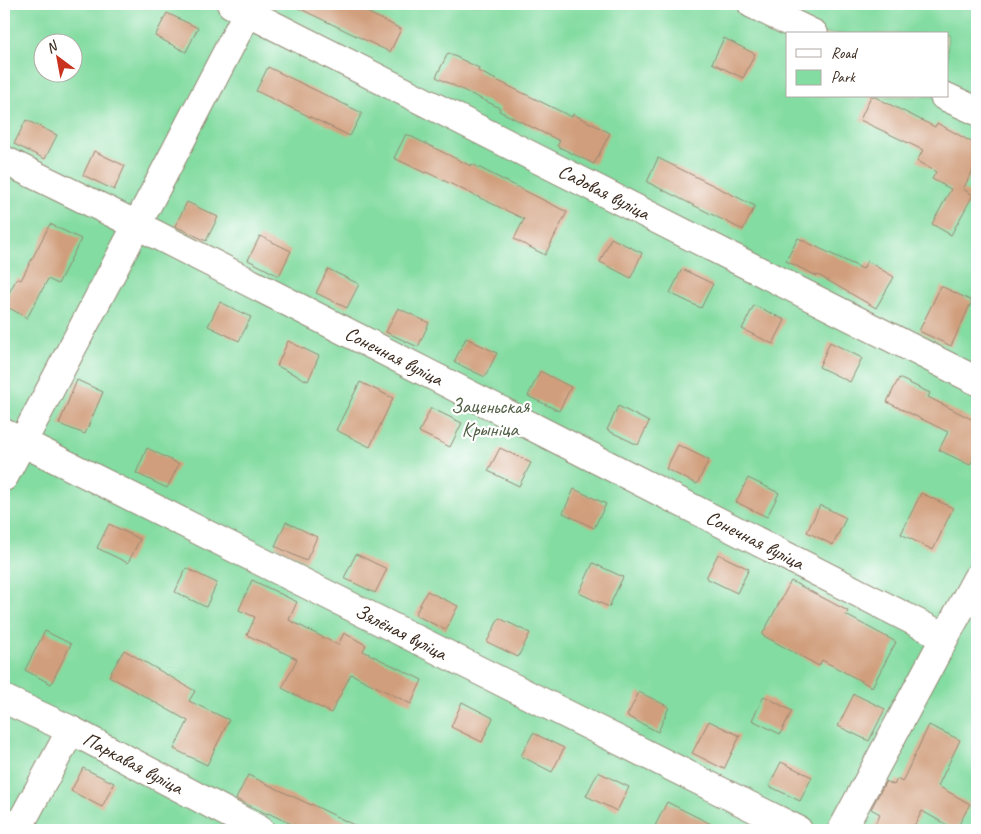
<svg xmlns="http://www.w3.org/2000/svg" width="981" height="834" viewBox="0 0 981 834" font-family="Caveat,sans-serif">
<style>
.green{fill:#83dca1;stroke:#5f8360;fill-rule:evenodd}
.building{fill:#d09e7b}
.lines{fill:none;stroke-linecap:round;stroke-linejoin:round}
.minor-casing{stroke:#948672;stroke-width:30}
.minor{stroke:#fff;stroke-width:28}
.labels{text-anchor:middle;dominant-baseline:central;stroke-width:4.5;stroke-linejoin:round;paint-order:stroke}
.street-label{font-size:20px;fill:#3b2a1e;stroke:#fff}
.park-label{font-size:20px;fill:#515f45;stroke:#fff}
</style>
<rect width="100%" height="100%" fill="#fff"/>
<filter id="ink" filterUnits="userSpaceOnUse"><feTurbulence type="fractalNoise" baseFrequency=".02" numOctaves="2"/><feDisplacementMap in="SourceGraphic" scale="10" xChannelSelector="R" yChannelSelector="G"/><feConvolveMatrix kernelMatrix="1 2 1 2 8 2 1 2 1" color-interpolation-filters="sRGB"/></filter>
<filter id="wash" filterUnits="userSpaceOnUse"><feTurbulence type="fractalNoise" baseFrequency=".0096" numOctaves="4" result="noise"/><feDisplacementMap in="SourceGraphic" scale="20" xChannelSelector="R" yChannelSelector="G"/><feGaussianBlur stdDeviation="1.12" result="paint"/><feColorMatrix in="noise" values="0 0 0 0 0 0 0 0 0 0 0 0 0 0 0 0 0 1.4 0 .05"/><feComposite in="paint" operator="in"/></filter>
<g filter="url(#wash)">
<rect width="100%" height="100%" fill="#ede3c5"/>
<path class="green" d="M4,4H977V830H4ZM787,34H947V96H787ZM42,42H72V72H42Z"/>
<g id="blocks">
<path class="building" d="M290,4H351L401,29L390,52Z
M167,13L198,28L186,52L155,36Z
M724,38L755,54L743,78L712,63Z
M448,53L479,68L478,71L572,117L573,114L610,133L594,164L557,146L560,141L499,111L500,108L436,77Z
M268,67L362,113L350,136L256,91Z
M871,96H873L935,127L937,123L977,145V163L963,189L973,195L951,235L932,224L951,189L932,179L936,172L917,161L923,150L860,120Z
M26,120L57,135L45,159L14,144Z
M406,134L471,166L472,164L567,212L545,255L514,239L524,219L426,172L425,173L394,158Z
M94,151L125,166L114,190L83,175Z
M658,158L755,206L743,230L647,182Z
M187,202L218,217L206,241L175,226Z
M50,224L81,239L58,284L48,279L27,318L4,305V302L17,278L21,280Z
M260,236L291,251L279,276L248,260Z
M611,238L642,253L631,278L600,262Z
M798,238L863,269L867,261L894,277L876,308L818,275L817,276L786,261Z
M328,269L359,284L347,308L316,293Z
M682,269L713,284L701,308L670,293Z
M941,286L972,301L951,346L919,331Z
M220,302L251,317L239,341L208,326Z
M754,305L785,320L773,344L742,329Z
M398,308L429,323L418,347L386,332Z
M466,338L497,353L485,377L454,362Z
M288,341L319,356L308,381L277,366Z
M830,342L862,358L850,382L819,367Z
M540,371L571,387L559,411L528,396Z
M899,378L930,393L928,397L977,422V452L970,465L939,450L948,432L887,402Z
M77,380L103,392L85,434L59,424Z
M360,382L393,398L370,447L336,430Z
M618,406L649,422L638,445L607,430Z
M431,408L462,423L450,447L419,432Z
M678,445L709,460L697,484L666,469Z
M147,448L179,464L167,488L136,473Z
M500,448L531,463L519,486L488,471Z
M748,478L779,493L767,517L736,502Z
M574,489L606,504L594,528L563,513Z
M921,493L953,508L933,550L901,534Z
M820,505L846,518L833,545L807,532Z
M286,522L317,537L306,561L275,546Z
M109,524L140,539L128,563L97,548Z
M356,554L387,569L375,593L344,578Z
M718,554L749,569L737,593L706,578Z
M593,563L623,577L609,607L579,593Z
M186,568L217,583L206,607L175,592Z
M252,580L297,602L289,620L338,645L344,633L366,645L363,651L422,680L411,704L351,674L331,713L282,688L297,659L247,635L255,617L239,610Z
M791,581L848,611L846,615L896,642L872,687L822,660L819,666L762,635Z
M427,591L458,606L446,630L415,615Z
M499,618L530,633L518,657L487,642Z
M45,631L71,644L51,684L25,670Z
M124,650L195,691L189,701L229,720L207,765L174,749L188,721L109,676Z
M639,692L669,707L658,732L627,716Z
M854,694L885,709L869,741L838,726Z
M764,696L792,711L780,734L752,720Z
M462,702L493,718L482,742L451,727Z
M709,721L740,736L724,769L692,753Z
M929,725L960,740L938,786L970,804L956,830L922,811L912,830H872L880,814L871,809L886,781L894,785L897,779L902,782Z
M533,733L564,748L552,772L521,756Z
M781,762L812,777L800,801L769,786Z
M83,768L114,783L102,807L71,791Z
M598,772L629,787L617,811L586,796Z
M248,775L311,805V804L364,830H304L268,813L267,814L236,799Z
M667,802L723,830H653Z"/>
</g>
</g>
<g filter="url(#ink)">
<use href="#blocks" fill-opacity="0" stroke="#948672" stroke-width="1"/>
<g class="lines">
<g class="minor-casing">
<path id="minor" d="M231,4L977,381
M752,4L814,34
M944,96L977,111
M4,160L137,225L945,637
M4,433L798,830
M4,477L137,225L252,4
M4,699L71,730L260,830
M17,830L71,730
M842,830L945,637L977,578"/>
</g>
<use href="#minor" class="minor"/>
</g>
</g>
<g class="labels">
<g class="street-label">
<text transform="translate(604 192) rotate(27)">Садовая вуліца</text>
<text transform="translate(394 356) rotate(27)">Сонечная вуліца</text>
<text transform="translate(755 540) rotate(27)">Сонечная вуліца</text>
<text transform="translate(401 632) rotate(27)">Зялёная вуліца</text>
<text transform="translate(133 763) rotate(28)">Паркавая вуліца</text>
</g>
<g class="park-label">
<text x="490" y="406">Заценьская<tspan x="490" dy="23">Крыніца</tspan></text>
</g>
</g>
<rect width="981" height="834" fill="none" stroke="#fff" stroke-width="20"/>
<rect x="786" y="32" width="162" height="65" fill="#ffffff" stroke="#b1aaa5"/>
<rect x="796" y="49" width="25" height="8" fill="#ffffff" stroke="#b1aaa5"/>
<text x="831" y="58" font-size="15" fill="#3b2a1e">Road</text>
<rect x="796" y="70" width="25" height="15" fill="#83dca1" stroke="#b1aaa5"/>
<text x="831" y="82" font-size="15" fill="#3b2a1e">Park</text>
<g transform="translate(58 58) rotate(328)"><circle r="24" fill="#ffffff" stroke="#b1aaa5"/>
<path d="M0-4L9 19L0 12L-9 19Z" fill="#c8321e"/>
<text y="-8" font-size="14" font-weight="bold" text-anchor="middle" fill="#3b2a1e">N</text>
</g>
</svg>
